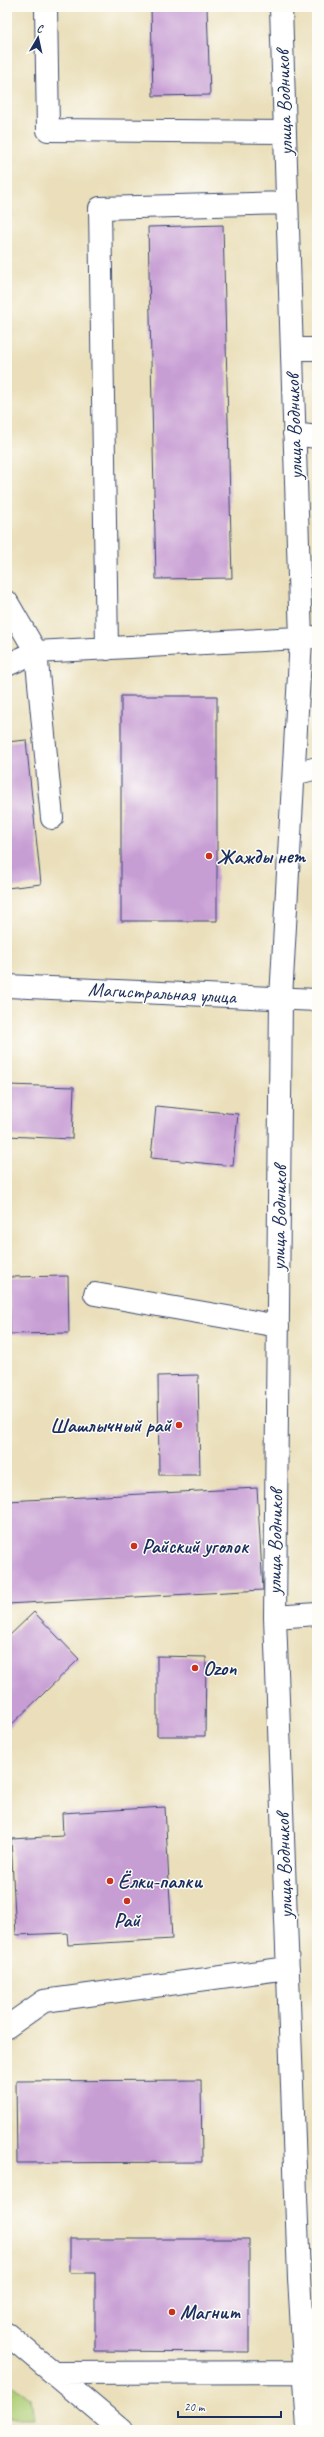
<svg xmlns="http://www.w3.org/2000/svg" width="324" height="2437" viewBox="0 0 324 2437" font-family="Caveat,sans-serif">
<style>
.green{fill:#aece76;stroke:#647e6a}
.building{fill:#c79ed4}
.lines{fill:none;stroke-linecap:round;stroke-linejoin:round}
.minor-casing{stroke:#3a496c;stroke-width:24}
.path{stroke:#3a496c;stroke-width:2.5;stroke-dasharray:3 3;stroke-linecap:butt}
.minor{stroke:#fff;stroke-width:22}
.poi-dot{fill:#c8321e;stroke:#fdfcf7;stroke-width:1.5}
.labels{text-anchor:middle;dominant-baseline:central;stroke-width:3;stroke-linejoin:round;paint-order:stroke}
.street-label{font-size:20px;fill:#1b2f5e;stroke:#fdfcf7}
.poi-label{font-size:20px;font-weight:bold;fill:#1b2f5e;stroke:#fdfcf7;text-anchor:start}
</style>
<rect width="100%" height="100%" fill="#fdfcf7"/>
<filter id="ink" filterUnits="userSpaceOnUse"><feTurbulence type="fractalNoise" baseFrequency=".025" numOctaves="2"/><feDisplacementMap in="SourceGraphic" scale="8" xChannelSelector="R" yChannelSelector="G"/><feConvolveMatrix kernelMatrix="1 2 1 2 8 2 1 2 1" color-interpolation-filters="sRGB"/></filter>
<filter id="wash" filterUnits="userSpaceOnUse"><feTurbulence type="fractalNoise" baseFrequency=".012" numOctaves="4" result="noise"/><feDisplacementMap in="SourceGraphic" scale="16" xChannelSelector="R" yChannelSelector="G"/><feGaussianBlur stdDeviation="0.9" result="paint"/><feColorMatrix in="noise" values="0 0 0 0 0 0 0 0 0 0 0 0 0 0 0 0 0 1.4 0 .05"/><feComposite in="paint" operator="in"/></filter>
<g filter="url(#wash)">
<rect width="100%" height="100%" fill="#eadfba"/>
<path class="green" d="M7,2380L31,2399L34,2418H7Z"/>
<g id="blocks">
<path class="building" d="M151,7H207L210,95L153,96Z
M223,225L232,578L156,579L148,227Z
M121,696H217V921H121Z
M26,740L41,884L7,888V742Z
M7,1085L74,1087L72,1139L7,1136Z
M156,1106L238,1114L233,1166L151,1158Z
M68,1276L69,1333L10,1334L9,1277Z
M198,1375L200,1475H159L158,1376Z
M257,1488L263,1590L7,1604V1501Z
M34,1612L79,1659L7,1729V1638Z
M157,1656L206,1657L205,1736H157Z
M165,1807L172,1939L68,1945L67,1933L16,1935L11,1839L63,1836L62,1813Z
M201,2080L202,2162L17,2163L16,2081Z
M70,2239H249V2352L95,2351V2273H70Z"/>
</g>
</g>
<g filter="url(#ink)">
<use href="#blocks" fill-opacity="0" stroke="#3a496c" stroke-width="1"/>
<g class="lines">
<g class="minor-casing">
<path id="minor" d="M46,7L48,130L285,132
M281,7L301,639L281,998L275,1617L299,2278L308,2430
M292,349H317
M294,434L317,437
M7,602L36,652L317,637
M107,649L100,208L287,203
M7,665L36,652L52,818
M294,774L317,768
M7,986L317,1000
M95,1294L278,1326
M275,1617L317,1614
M7,2027L44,2001L288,1968
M7,2334L121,2430
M54,2373L305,2372"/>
</g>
<path class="path" d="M317,1049V1054"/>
<use href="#minor" class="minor"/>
</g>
</g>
<g class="poi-dot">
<circle cx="209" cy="856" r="4"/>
<circle cx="179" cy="1425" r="4"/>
<circle cx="134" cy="1546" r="4"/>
<circle cx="195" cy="1668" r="4"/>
<circle cx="110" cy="1881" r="4"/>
<circle cx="127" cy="1901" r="4"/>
<circle cx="172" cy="2312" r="4"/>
</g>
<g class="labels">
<g class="street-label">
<text transform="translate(284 103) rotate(-92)">улица Водников</text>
<text transform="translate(294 427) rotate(-92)">улица Водников</text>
<text transform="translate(162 993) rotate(3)">Магистральная улица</text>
<text transform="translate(279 1218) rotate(-89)">улица Водников</text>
<text transform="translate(275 1542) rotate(-89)">улица Водников</text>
<text transform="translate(284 1866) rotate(-92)">улица Водников</text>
</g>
<g class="poi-label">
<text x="217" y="856">Жажды нет</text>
<text x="171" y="1425" text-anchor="end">Шашлычный рай</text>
<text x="142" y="1546">Райский уголок</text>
<text x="203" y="1668">Ozon</text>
<text x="118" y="1881">Ёлки-палки</text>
<text x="127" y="1920" text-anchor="middle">Рай</text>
<text x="180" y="2312">Магнит</text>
</g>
</g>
<rect width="324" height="2437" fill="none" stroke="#fdfcf7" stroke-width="24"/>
<g transform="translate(38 38) rotate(9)" stroke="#fdfcf7" stroke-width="3" paint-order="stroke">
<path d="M0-3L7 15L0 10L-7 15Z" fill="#1b2f5e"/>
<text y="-6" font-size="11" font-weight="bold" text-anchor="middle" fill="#1b2f5e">С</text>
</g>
<path d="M178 2411v6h103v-6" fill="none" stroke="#1b2f5e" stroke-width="2"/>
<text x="184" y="2411" font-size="12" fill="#1b2f5e" stroke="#fdfcf7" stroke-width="3" paint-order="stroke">20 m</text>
</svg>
